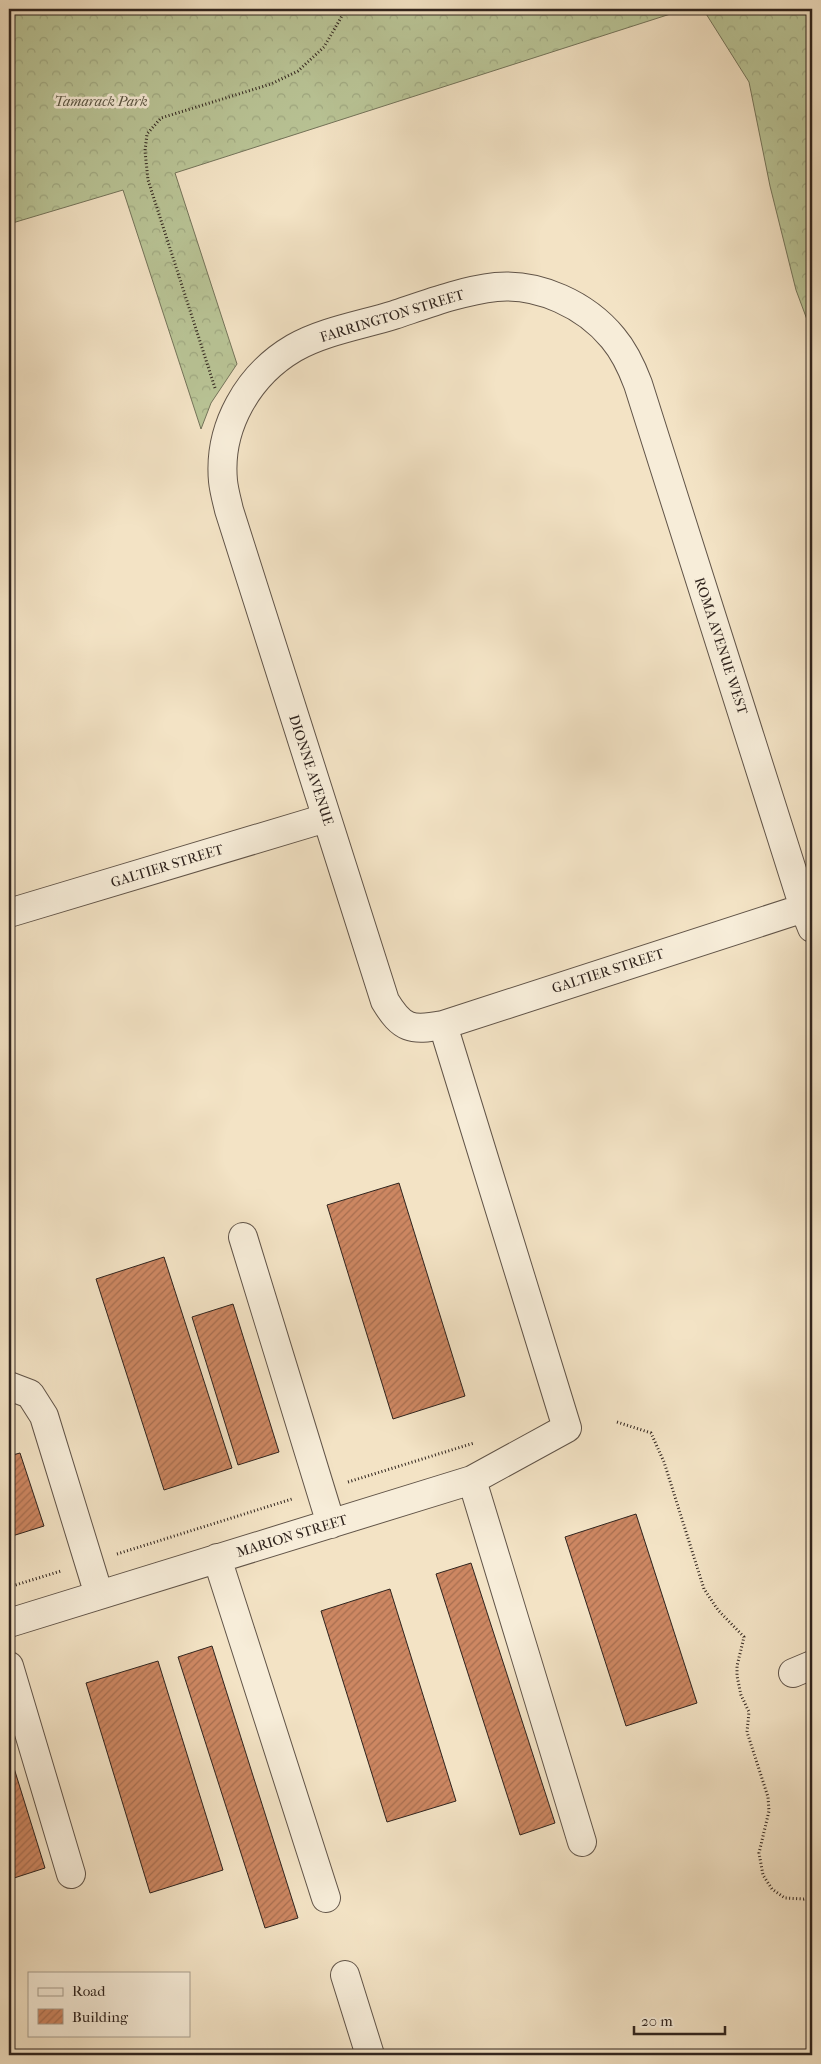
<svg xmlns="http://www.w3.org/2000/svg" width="821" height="2064" viewBox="0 0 821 2064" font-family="'IM FELL French Canon',serif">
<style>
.forest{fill:url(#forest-crowns);stroke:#74745a}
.building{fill:url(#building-hatch);stroke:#30241e}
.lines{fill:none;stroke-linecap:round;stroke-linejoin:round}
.minor-casing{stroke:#615448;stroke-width:30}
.path{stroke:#30241e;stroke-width:3;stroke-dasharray:1 2.5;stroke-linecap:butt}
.minor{stroke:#f7edd9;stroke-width:28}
.labels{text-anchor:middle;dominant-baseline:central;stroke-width:5;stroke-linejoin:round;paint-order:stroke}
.park-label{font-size:14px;font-style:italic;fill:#595442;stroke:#f7edd9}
.street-label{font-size:14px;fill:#30241e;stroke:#f7edd9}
</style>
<defs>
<pattern id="forest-crowns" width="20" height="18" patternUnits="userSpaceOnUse" patternTransform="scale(1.25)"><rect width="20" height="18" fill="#b9c496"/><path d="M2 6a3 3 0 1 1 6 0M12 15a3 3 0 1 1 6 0" fill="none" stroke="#9fa881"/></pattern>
<pattern id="building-hatch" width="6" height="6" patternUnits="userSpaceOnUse" patternTransform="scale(1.25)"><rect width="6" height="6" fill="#cd8762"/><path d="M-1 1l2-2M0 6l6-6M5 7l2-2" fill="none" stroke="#a76e50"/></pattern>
</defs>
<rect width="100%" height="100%" fill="#f3e3c5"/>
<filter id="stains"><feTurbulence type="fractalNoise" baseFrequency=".004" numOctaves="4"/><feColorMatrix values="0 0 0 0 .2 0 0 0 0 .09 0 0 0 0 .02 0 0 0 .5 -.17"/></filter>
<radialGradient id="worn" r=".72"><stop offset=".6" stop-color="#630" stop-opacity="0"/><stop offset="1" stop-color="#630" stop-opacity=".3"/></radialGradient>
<path class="forest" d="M9,9H686L175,173L237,364L211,403L201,429L123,190L9,224Z
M703,9H812V333L796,290L770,186L749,82Z"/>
<path class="building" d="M399,1183L465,1396L393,1419L327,1205Z
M164,1257L232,1468L164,1490L96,1279Z
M233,1304L279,1452L238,1465L192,1317Z
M20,1453L44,1526L9,1537V1456Z
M636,1514L697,1703L626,1726L565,1537Z
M471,1563L555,1823L520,1835L436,1574Z
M390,1589L456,1801L387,1822L321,1611Z
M212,1646L298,1918L265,1928L178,1657Z
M158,1661L223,1870L150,1893L86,1683Z
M9,1752L45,1868L11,1879L9,1870Z"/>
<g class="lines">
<g class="minor-casing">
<path id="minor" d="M812,906L804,908L443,1025C411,1031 402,1029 385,1001L229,510C227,501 224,491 223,481C218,427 248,375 294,348C324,331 362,325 394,315C427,304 461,291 496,287C539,283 586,305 613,338C624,351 632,368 638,384L804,908L812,928
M9,913L326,818
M243,1237L331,1524
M9,1386L30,1394L44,1416L99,1595
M472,1480L582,1842
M217,1558L326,1898
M9,1623L472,1480L567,1428L443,1025
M9,1666L71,1874
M793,1673L812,1665
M345,1975L370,2055"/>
</g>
<path class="path" d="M215,388L148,180L145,151L147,134L161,118L271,84L298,71L324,47L346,9
M617,1422L651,1433L664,1462L704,1589L718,1610L744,1637L737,1666V1676L741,1695L749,1712L747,1732L768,1797L769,1811L759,1853L763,1875L772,1889L785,1898L804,1899L812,1897
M348,1482L474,1443
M117,1554L292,1499
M9,1587L61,1571"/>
<use href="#minor" class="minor"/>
</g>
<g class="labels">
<g class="park-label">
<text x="101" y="101">Tamarack Park</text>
</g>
<g class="street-label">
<text transform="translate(392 316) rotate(-17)">FARRINGTON STREET</text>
<text transform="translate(721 646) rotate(72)">ROMA AVENUE WEST</text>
<text transform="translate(311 770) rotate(72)">DIONNE AVENUE</text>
<text transform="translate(167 866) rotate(-17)">GALTIER STREET</text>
<text transform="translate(608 971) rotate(-18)">GALTIER STREET</text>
<text transform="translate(292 1536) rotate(-17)">MARION STREET</text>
</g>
</g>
<rect width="821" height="2064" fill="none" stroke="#f3e3c5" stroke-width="30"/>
<rect x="10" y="10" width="801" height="2044" fill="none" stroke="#30241e" stroke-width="2.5"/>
<rect x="15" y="15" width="791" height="2034" fill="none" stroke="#30241e"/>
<rect x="28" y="1972" width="162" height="65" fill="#f7edd9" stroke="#a79d8e"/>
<rect x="38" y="1988" width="25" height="8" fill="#f7edd9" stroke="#a79d8e"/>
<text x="72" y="1996" font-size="15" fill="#30241e">Road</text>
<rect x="38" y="2009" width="25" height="15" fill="url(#building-hatch)" stroke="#a79d8e"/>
<text x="72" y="2022" font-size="15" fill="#30241e">Building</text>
<path d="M634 2026v8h91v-8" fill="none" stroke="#30241e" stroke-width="2.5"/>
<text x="641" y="2026" font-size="15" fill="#30241e" stroke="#f7edd9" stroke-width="4" paint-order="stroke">20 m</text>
<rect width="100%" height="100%" filter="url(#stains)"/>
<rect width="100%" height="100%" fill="url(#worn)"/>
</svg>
